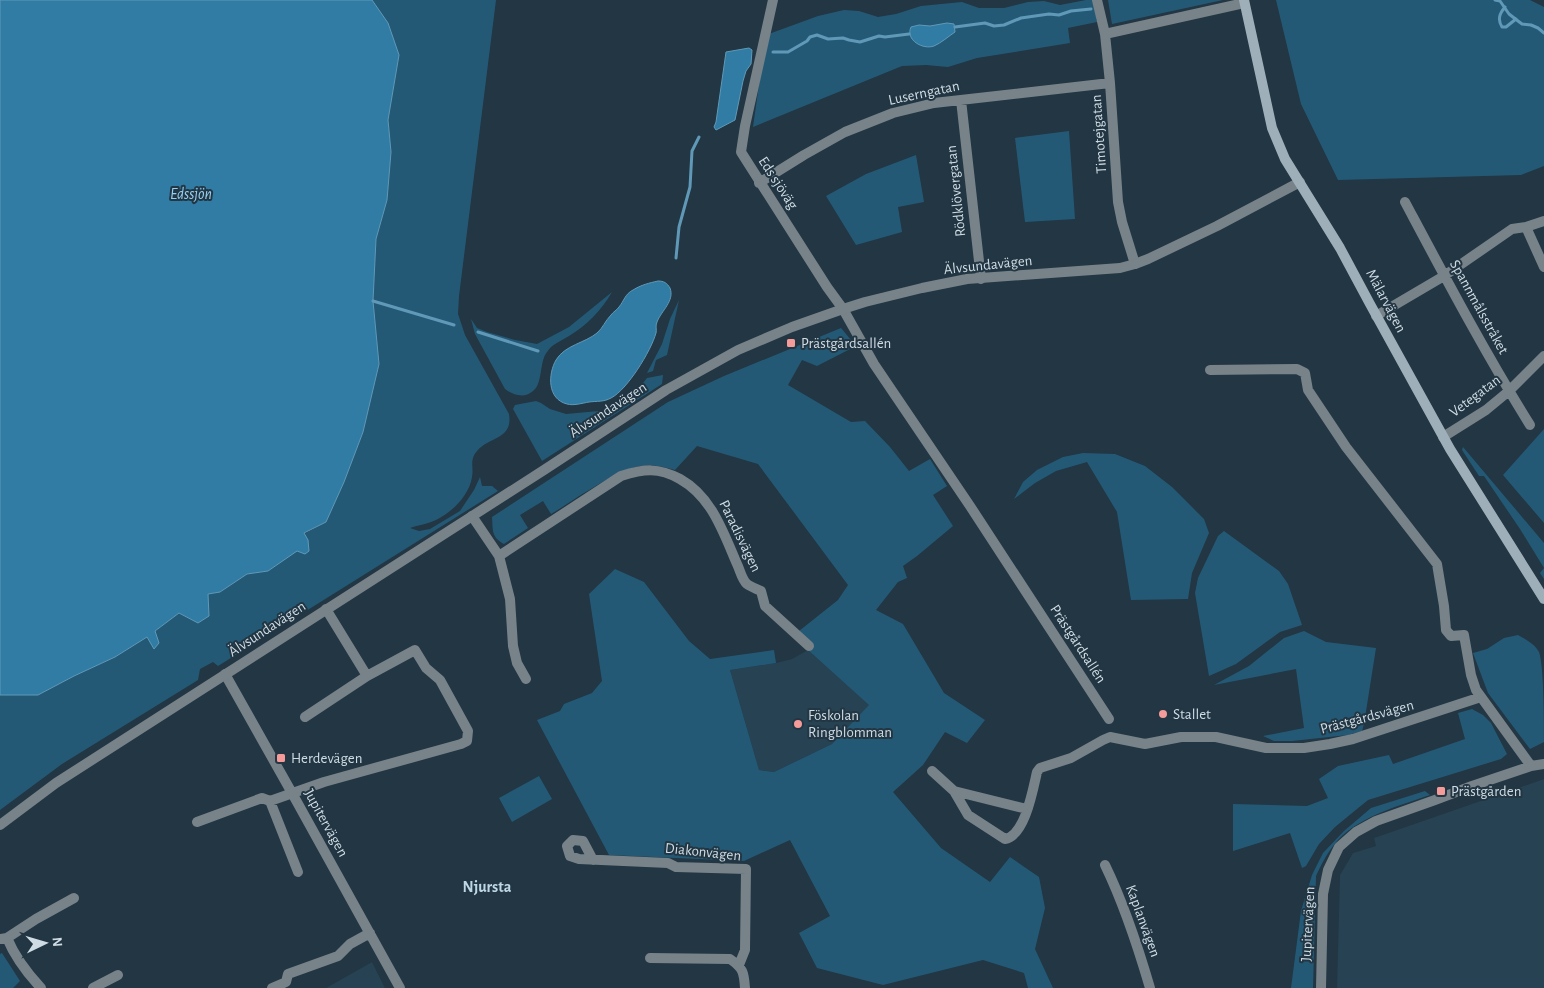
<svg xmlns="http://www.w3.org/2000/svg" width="1544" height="988" viewBox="0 0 1544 988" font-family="'Alegreya Sans',sans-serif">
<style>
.built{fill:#264253}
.green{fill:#245976}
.water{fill:#307ca4;stroke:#6099b7}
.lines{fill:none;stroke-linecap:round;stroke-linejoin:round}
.stream{stroke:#6099b7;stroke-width:3}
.minor{stroke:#788289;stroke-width:10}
.tertiary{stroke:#788289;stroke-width:10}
.secondary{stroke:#9fafb9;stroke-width:10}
.poi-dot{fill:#f59b99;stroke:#223643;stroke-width:2}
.labels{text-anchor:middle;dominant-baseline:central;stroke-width:4;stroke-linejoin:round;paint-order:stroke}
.street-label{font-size:15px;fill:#d0dce4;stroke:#223643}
.poi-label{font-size:15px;fill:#d0dce4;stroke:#223643;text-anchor:start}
.water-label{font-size:16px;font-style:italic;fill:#97cff2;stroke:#223643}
.neighbourhood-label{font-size:16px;font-weight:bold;fill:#bed7e7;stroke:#223643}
</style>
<rect width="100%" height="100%" fill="#223643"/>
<path class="built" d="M808,650L870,705L832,744L774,772L759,770L730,670L776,663L792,659Z
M1544,779V988H1337L1340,875L1353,853L1376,846L1374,838Z
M372,962L385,988H326Z"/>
<path class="green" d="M372,0H496L459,296L458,314L465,335L509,414C513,440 490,436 477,451C469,460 474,468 472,477C469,496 452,512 436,520C428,524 418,525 410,528L419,531L430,529L460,511L474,490L480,477L482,486H492L498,491L218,666L213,662L200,669L198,680L62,764L0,810V695H38L74,676L115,657L147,637L154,649L155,631L179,613L198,623L207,594L220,592L247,574L268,571L297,550L304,534L326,522L344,482L363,432L379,364L373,301L376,239L387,200L391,152L388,120L399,55Z
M1086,0H1093L1097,22L1068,28L1070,43L977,58L948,67L926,65L902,66L753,127L766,35L818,16L844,10L859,11L878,17L896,14L921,6L962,2L979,8H1004L1028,2L1044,1L1060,5Z
M1108,0H1223L1112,24Z
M1276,0H1530L1544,7V166L1521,175L1338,180L1301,104Z
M1069,131L1075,219L1025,222L1015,138Z
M916,155L924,202L898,207L902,232L856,245L826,196L866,174Z
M612,292C601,311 587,325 569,336C561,341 552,344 547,352C539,362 543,384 533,391C524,399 513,395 505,389L475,334L471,319L477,328L487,332L515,340L537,344L569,327Z
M679,300L667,355L656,360L653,371L647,373L662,344L670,319Z
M841,328L856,346L817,366L802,360L788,385L851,422L865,421L890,447L909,471L930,459L947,486L933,495L953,526L917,556L903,566L907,578L898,582L876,610L903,624L944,693L985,720L967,743L945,732L923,765L893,792L941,848L990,882L1010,857L1039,877L1045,908L1035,949L1053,988H1028L1024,973L983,960L883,985L817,968L799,933L830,916L790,840L744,861L609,855L537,720L560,711L564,704L592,693L602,681L589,594L615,569L644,582L689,641L710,659L774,650L776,663L730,670L759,770L774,772L832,744L869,705L808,650L799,631L838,600L848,585L758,464L697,446L675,470C663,467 653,464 641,466C617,469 573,501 551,514L543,501L520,515L528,528L504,544C491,537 493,530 492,517L668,402L724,376Z
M663,375L662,384L542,461L513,409L515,405L536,401L541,403L550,409L566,414L610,410L623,401L640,387L647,378Z
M1544,429V523L1503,475Z
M1463,447L1544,543V579L1540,573L1544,568L1520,529L1484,476H1479L1462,450Z
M1083,453L1115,454L1145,466L1172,487L1204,519L1209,533L1192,573L1188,599L1131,600L1117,512L1087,462L1056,471L1035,483L1014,499L1023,482L1037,470L1063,457Z
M1224,531L1279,571L1288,584L1302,625L1280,632L1236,664L1209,676L1195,593L1198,578L1218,536Z
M1304,631L1326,642L1376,648L1364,724L1362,731L1348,735L1292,741H1274L1263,736L1304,728L1296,669L1214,685L1249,666L1284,638Z
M1518,635C1525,639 1535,644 1539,652C1544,666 1544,723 1544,742L1530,749L1488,693L1473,653L1487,649L1504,638Z
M1472,709L1483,715L1491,723L1507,754L1501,759L1368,800L1335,827L1319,844L1306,866L1302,868L1290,833L1233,851V804L1307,806L1328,798L1319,779L1338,766L1389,755L1393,764L1465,739L1458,713Z
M539,776L552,799L512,822L499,798Z
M1425,791L1430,795C1398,806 1354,818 1334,845C1326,855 1321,865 1316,876L1313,988H1291L1301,911L1312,875L1323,853L1344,831L1371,808Z
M2,953L20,981L13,988H0V954Z"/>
<path class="water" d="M0,0H372L388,23L399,55L388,120L391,152L387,200L376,239L373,301L379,364L363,432L344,482L326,522L304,533L308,540L309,551L305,554L297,551L268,571L247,574L220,592L208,594L209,616L198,623L179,613L155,631L159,643L154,649L147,637L115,657L74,676L38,695H0Z
M947,23L954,24L955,32C949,36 941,43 934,46C923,50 905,40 911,27L919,25L930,26Z
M749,48L752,50L751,64L746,71L743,81L735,120L716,130L714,127L716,122L726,52Z
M658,281C664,281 667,283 670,288C675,301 661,311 657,322C655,326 657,330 656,333C651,351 627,390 611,398C604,402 597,401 589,402C583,403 573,406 567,404C547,399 548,374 556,360C565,345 585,343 597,333C603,328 605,321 611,315C613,312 617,310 619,307C624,301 625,294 633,290C641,285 649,283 658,281Z"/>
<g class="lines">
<path class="stream" d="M1495,0L1500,1L1509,14L1518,21L1522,24L1531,25L1538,28L1544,33
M1505,7C1500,13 1497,19 1502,27H1506L1516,19
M955,27L985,23L994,26L1004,25L1021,18L1049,14L1059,15L1071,11L1091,9
M773,52H788L807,41L810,37L817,35L828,39L843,38L849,40L860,42L879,36L885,37L909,34
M676,258L679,227L690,187L692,151L699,137
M373,301L454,325
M478,332L538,351"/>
<path class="minor" d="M773,0L745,126L741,152L827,287L843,309L874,364L970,506L1109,719
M1097,0L1105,34L1110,83L1118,202L1122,222L1135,264
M1105,34L1244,3
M961,100L981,279
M759,183L804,155L845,132L893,113L934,103L1110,83
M1405,202C1445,277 1485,353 1530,425
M1526,227L1544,267
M1376,316L1444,276L1512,229L1526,227L1544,221
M1210,370L1297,369L1305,373L1308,390L1346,447L1437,564L1444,606L1446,630L1451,636L1464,635L1471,675L1476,690L1531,766
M1443,437L1486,410L1509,391L1544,356
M472,516L499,556L510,599L513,646L517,663L526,679
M499,556L621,476C644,469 658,467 680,479C712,497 723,532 737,564C740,570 742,580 747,584C751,587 757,589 761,591L765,606L809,646
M225,674L292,793L400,988
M305,717L367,676L326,609
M932,771L954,791L968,815L1005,839C1025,836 1033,789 1037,772L1040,768L1071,758L1103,740L1110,737L1145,744L1181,737H1216L1266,748H1304L1330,744L1353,739L1481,697
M954,791L1027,809
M270,801L298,872
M197,822L262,798L270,801L324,782L461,744L467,741L468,731L440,680L426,668L415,650L367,676
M593,860L583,841L573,840L567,846L570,856L579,859L668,863L676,867L746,869L745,950L739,965
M1105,865C1124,904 1138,947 1150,988
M7,938L36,919L74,898
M1,939L7,938C15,957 27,973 41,988
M650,958L730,959C743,968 744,972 745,988
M93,988L118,975
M272,988L286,982L288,974L338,956L350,944L370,933
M1321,988L1323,894L1328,870L1339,847L1356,832L1376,821L1435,800L1472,786L1531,766L1544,764"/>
<path class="tertiary" d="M0,825L56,783L544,470L666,390L738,350L792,327L843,309L865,302L922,288L967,279L1120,268L1135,264L1148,259L1217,226L1300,182"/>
<path class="secondary" d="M1244,0L1272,128L1285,159L1340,248L1370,304L1450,449L1544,599"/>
</g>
<g class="poi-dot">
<rect x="786" y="338" width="10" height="10" rx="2.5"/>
<circle cx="1163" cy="714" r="5"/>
<circle cx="798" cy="724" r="5"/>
<rect x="276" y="753" width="10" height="10" rx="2.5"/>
<rect x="1436" y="786" width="10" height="10" rx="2.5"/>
</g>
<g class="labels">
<g class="street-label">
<text transform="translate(924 93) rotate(-12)">Luserngatan</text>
<text transform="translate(1099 134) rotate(-94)">Timotejgatan</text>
<text transform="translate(778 183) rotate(57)">Eds sjöväg</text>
<text transform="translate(956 191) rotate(-96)">Rödklövergatan</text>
<text transform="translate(988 265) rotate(-6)">Älvsundavägen</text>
<text transform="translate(1386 301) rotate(62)">Mälarvägen</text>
<text transform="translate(1479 307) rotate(61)">Spannmålsstråket</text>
<text transform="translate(1475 396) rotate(-37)">Vetegatan</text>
<text transform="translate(608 410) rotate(-33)">Älvsundavägen</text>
<text transform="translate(740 536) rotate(64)">Paradisvägen</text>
<text transform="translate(267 629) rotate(-33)">Älvsundavägen</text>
<text transform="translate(1078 644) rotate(57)">Prästgårdsallén</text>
<text transform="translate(1367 717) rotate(-15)">Prästgårdsvägen</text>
<text transform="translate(326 823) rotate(61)">Jupitervägen</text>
<text transform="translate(703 852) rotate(6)">Diakonvägen</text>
<text transform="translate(1143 921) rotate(70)">Kaplanvägen</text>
<text transform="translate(1308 924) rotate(-87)">Jupitervägen</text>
</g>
<g class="poi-label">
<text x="801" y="343">Prästgårdsallén</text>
<text x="1173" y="714">Stallet</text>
<text x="808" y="715">Föskolan<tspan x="808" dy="17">Ringblomman</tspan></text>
<text x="291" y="758">Herdevägen</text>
<text x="1451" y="791">Prästgården</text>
</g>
<g class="water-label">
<text x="191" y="194">Edssjön</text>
</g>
<g class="neighbourhood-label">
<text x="487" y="887">Njursta</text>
</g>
</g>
<g transform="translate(45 943) rotate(85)" stroke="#223643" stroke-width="4" paint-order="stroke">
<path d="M0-4L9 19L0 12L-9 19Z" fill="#d0dce4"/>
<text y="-8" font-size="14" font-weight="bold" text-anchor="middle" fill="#d0dce4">N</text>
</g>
</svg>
